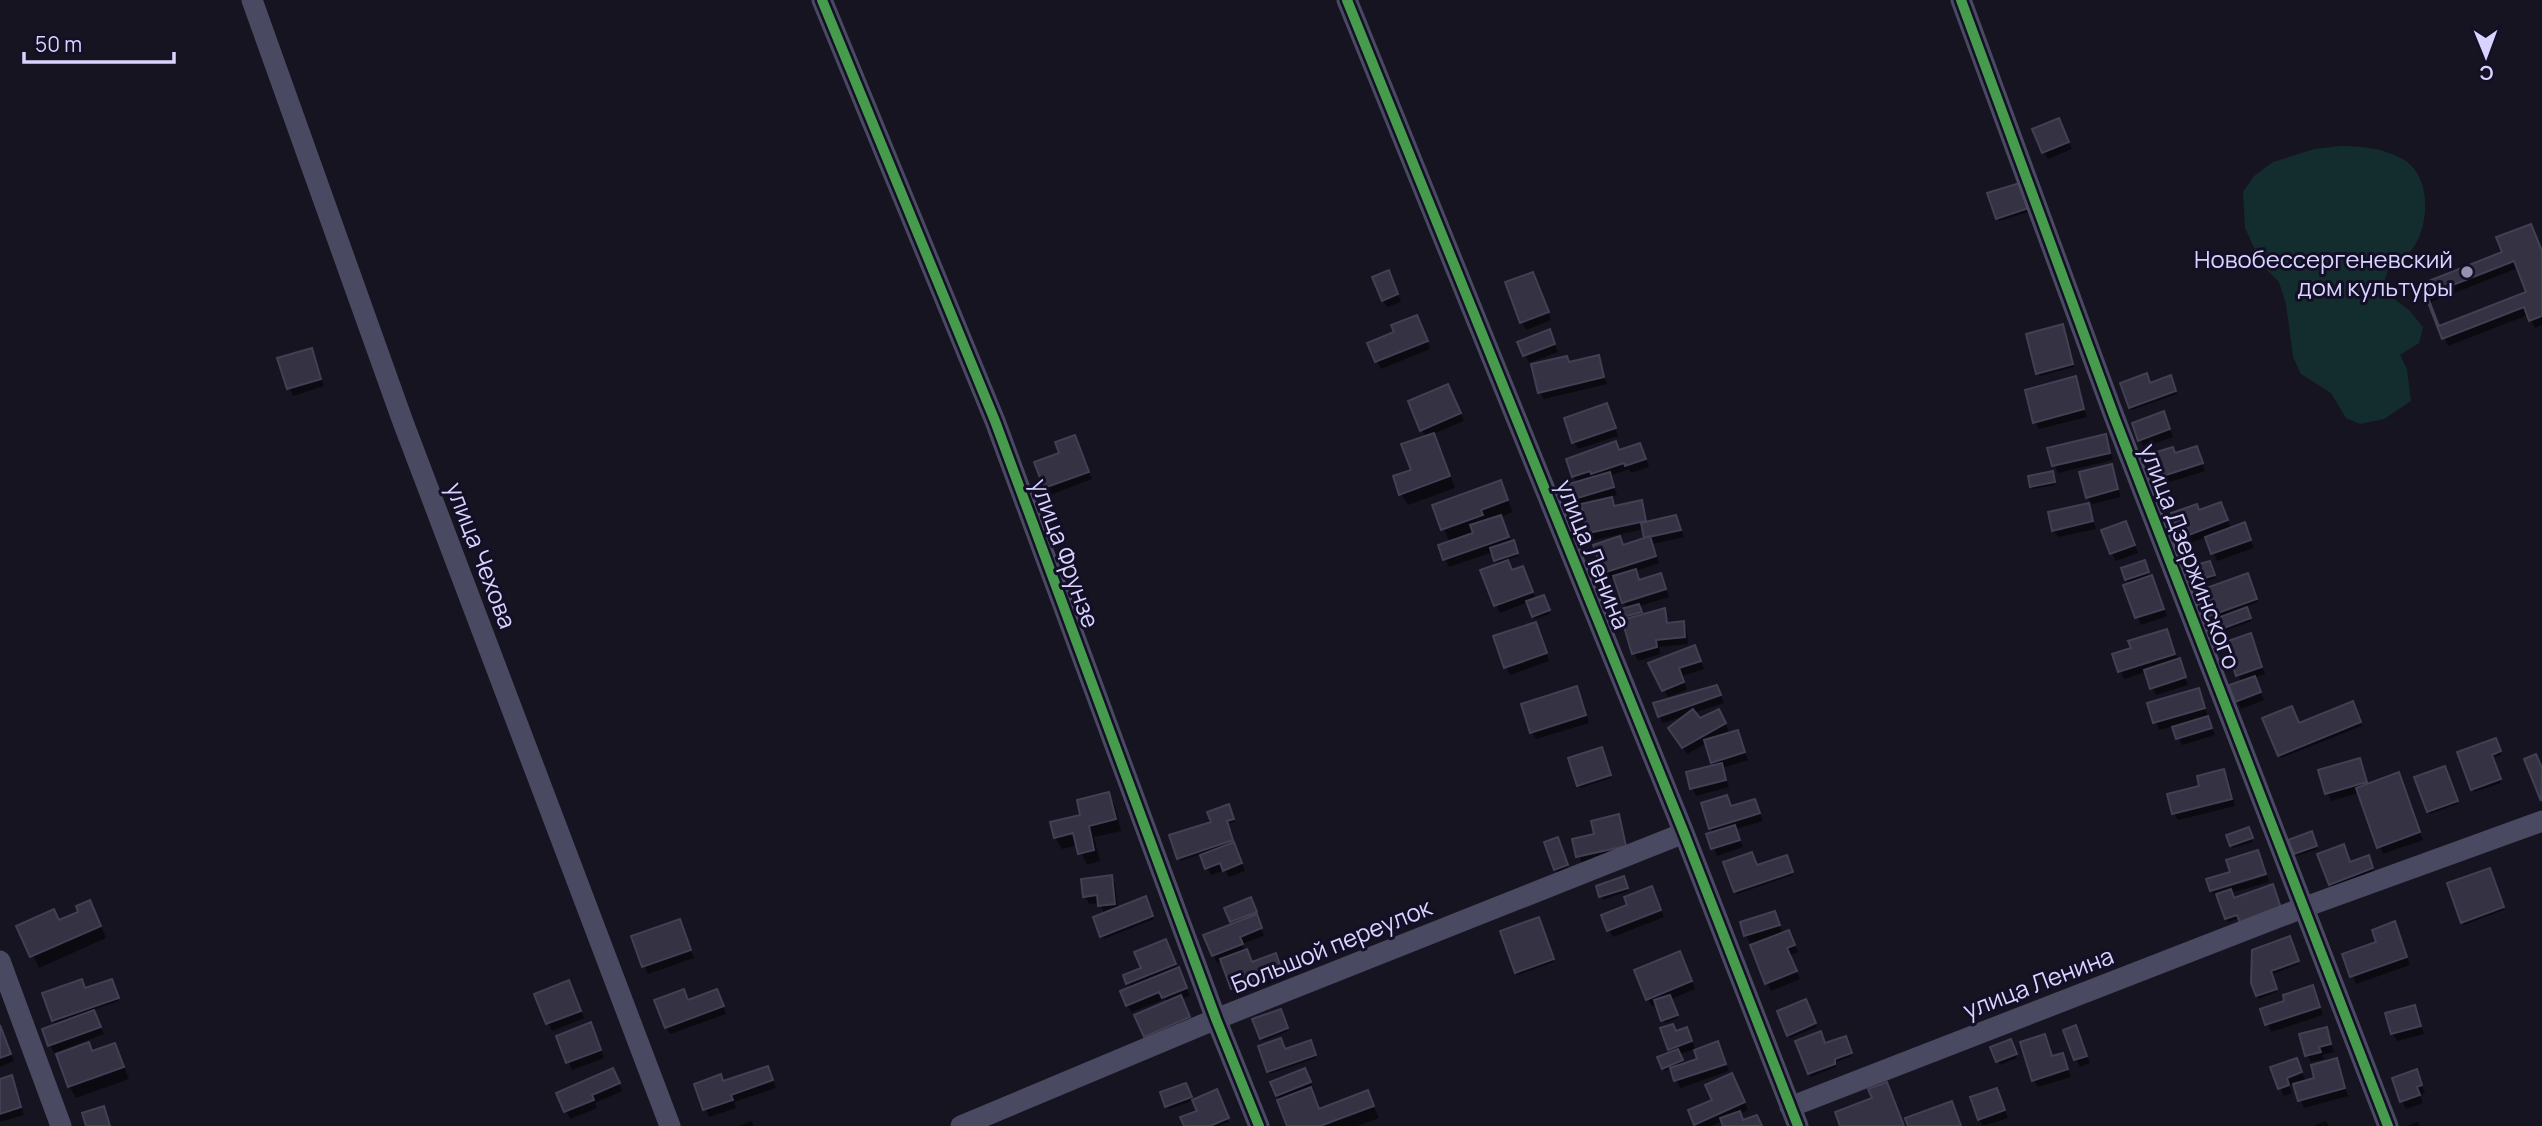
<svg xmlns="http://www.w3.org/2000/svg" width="2542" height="1126" viewBox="0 0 2542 1126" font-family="Manrope,sans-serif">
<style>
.green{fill:#132c2d}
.shadow{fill:#0007;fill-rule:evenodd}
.building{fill:#343243;stroke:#433f54;stroke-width:2;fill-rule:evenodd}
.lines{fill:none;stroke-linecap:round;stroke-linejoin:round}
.minor{stroke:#4a4962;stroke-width:21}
.cycleway-casing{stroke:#130f26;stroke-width:15}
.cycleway{stroke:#469c4c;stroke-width:10}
.poi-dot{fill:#9591b1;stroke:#130f26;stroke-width:2.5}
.labels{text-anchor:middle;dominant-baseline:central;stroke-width:6;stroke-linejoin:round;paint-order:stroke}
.poi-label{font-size:24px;fill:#d9d4ff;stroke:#130f26;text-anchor:end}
.street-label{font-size:24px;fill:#d9d4ff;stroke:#130f26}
</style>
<rect width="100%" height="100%" fill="#161421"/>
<path class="green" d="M2340,146C2360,146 2381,148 2399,157C2433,172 2431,227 2410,252C2405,258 2396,258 2391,264C2388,267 2387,275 2385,279L2392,297L2409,310L2423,327L2419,343L2400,355L2407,369L2411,401L2384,419L2360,424L2346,418L2331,393L2301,374L2293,357L2286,304L2279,282L2262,265L2245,228L2243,192L2254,176L2273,162L2314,149Z"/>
<path class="shadow" d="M2063,128L2072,149L2048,159L2044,152Z
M2020,185L2029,212L1999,221L1997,218Z
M2531,226L2542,252V325L2535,328L2528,315L2448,346L2440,327L2528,293L2518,268L2431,302L2427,295L2504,253Z
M1533,274L1551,320L1526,330L1522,322Z
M1392,280L1401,302L1387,307L1383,300Z
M1421,324L1430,349L1381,369L1377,361Z
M2064,329L2074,367L2040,376L2038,373Z
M1549,332L1558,352L1529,363L1520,343Z
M311,350L324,386L293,396L279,360Z
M1598,357L1607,384L1544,399L1540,392L1570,363Z
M2075,379L2087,417L2039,429L2035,422Z
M2172,380L2177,394L2132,410L2130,407L2150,384Z
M1452,393L1464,421L1433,434L1440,447L1455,488L1408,505L1401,494L1426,437L1422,430Z
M1606,405L1618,436L1578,449L1574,442Z
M2163,413L2173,437L2144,447L2140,440Z
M2105,436L2113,460L2058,473L2049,449Z
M1075,438L1092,479L1050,495L1045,487L1062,454Z
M1615,443L1620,452H1644L1649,467L1631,473L1629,469L1610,476L1617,495L1610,497L1616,507L1641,502L1648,523L1679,525L1684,537L1653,544L1659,563L1635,571L1640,581L1660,575L1669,597L1639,606L1642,616L1664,610L1669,624L1683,623L1687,630L1688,644L1659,647L1660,654L1638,661L1634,653L1625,616L1627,609L1615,577L1609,580L1604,572L1624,547L1647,539L1644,529L1594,540L1589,533L1583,505L1580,506L1575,498L1577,483L1573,476Z
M2196,448L2205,471L2163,484L2159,477L2175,455Z
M2111,466L2121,497L2092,504L2087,497Z
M2054,476L2055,485L2033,489L2031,486Z
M1500,482L1513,512L1500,517L1519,556L1506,560L1512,572L1526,576L1536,600H1545L1550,614L1535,619L1528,602L1500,613L1496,605L1498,565L1493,552L1449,567L1440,546L1450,543L1434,506Z
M2088,505L2096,529L2058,537L2053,530Z
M2224,511L2231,529L2244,524L2254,548L2217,561L2207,537L2187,544L2182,537L2199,512Z
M2126,523L2138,553L2116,561L2112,553Z
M2146,565L2150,577H2152L2156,584L2167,616L2141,625L2126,586L2129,584L2126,579Z
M2211,566L2215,578L2197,584L2195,581Z
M2249,579L2258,602L2245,607L2251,621L2220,633L2215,621L2223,618L2222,615L2208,620L2206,617Z
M1539,631L1549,661L1510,675L1506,667Z
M2251,635L2265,674L2254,678L2264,700L2241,709L2237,701L2242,682L2238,675Z
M2170,638L2188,685L2156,695L2146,672L2124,679L2114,655Z
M1695,647L1704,669L1682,676L1687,690L1668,697L1651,664Z
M2198,690L2215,735L2182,745L2174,726L2159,730L2150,705Z
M1721,695L1724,703L1694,713L1699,721L1723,719L1730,734L1737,732L1748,760L1722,768L1729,787L1696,796L1692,788L1715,767L1707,743L1687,754L1675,736L1687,715L1663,723L1659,716Z
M1580,696L1589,723L1536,739L1532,732Z
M2354,706L2362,726L2281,758L2279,755L2298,725Z
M2497,743L2501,755L2492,758L2501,783L2474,792L2473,789Z
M1603,752L1611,778L1581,788L1579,785Z
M2359,760L2369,785L2398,774L2423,840L2383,854L2359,793L2331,801L2320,771Z
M2223,771L2228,778L2235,806L2178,820L2174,813L2201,787Z
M2446,771L2458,804L2430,814L2428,811Z
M1108,794L1115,806L1121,831L1094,837L1100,861L1087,865L1078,845L1062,849L1055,837Z
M1755,801L1763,821L1736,829L1743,847L1717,856L1709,835L1713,834L1703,804L1732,808Z
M1230,810L1235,822L1227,824L1245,871L1229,877L1225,870L1211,875L1201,854L1180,861L1179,858L1213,823Z
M1618,816L1622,824L1629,853L1582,864L1574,840L1597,836Z
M2250,833L2253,842L2233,848L2231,845Z
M2313,836L2318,849L2297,856L2295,853Z
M1559,842L1568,868L1557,872L1555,869Z
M2347,854L2351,864L2368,858L2376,876L2335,891L2330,884Z
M1788,860L1793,875L1737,894L1735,891L1756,867Z
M2491,873L2504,910L2464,925L2462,922Z
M2267,875L2269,882L2231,893L2240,918L2228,922L2219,897L2216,898L2213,892Z
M1111,877L1115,884L1118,909L1147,902L1154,919L1104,939L1102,936L1105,914L1099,903L1089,904L1085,896Z
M1625,882L1628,891L1603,900L1598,887Z
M1655,896L1664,917L1613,937L1609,930Z
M1252,903L1264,936L1242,944L1245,952L1252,963L1275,956L1285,978L1237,995L1223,961L1217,963L1205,936L1234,925L1226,909Z
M81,913L96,914L106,938L39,968L19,927L59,922Z
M1775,913L1783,934L1789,932L1798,952L1790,956L1800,979L1771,991L1767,983L1768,937L1750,943L1746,935Z
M1540,922L1554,962L1518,975L1516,972Z
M683,928L694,958L648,974L633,937Z
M2398,931L2410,965L2356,984L2344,955L2378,943Z
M2291,942L2299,964L2271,975L2277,992L2259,999L2252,983Z
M1169,948L1190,996L1181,999L1193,1025L1149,1043L1145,1036L1167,1003L1165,999L1132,1012L1127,1005L1131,988L1125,976L1143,969Z
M1683,961L1695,989L1671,999L1678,1018L1665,1023L1657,1004L1652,1006L1648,999Z
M113,984L119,1001L93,1010L104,1034L54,1053L50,1045L56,1026L53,1020L85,990Z
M2312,987L2323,1015L2271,1032L2262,1010L2287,1002Z
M572,990L584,1018L552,1031L536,995Z
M721,999L726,1014L670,1034L666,1027L688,1001Z
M1807,1004L1817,1027L1790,1038L1788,1035Z
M2414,1007L2424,1034L2397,1041L2392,1033Z
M1282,1014L1288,1031L1263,1041L1261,1038Z
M0,1028L14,1061L0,1067Z
M1687,1029L1696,1051L1717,1043L1729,1071L1680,1088L1672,1068L1665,1071L1660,1058L1672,1053L1670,1049L1676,1033ZM1695,1049L1699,1060L1684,1065L1680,1054Z
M2326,1029L2334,1052L2322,1055L2324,1059L2311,1062L2307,1055Z
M2065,1031L2079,1034L2090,1063L2080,1067Z
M594,1032L604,1058L572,1070L558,1037Z
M2044,1036L2053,1058L2062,1055L2071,1077L2038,1087L2034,1080Z
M1847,1041L1852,1056L1836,1062V1067L1811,1077L1798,1042L1825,1045Z
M2012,1044L2017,1058L2000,1065L1992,1048Z
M115,1045L129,1079L76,1098L69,1086Z
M1312,1045L1316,1058L1270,1074L1260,1047L1285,1051Z
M2297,1060L2306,1082L2316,1079L2336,1060L2348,1096L2304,1108L2295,1084L2289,1086L2292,1093L2284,1096L2272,1068Z
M2416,1071L2425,1093L2420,1095L2423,1103L2406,1109L2402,1101Z
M771,1075L776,1088L734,1102L736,1108L709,1117L696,1085Z
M11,1077L24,1115L0,1122V1081Z
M617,1078L622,1091L595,1103L597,1108L570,1119L558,1094Z
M1309,1078L1314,1090L1311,1091L1320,1110L1367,1092L1379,1118L1357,1126H1289L1277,1095Z
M1736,1083L1748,1110L1739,1114L1744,1122L1761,1126H1725L1723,1121L1712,1126H1697L1690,1111L1714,1101Z
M1187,1088L1192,1101L1169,1109L1162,1093Z
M1218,1095L1229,1122L1219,1126H1186Z
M2000,1098L2008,1118L1983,1126L1979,1119Z
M751,1121L754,1126H739Z
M2326,1121L2329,1126H2313Z
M2418,1122L2420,1126H2406Z"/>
<path class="building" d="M2059,118L2069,142L2042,153L2032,129Z
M2020,183L2029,208L1996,219L1987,193Z
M2531,224L2542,251V316L2529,321L2524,307L2442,339L2421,284L2502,252L2496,237ZM2514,261L2526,292L2439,326L2427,295Z
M1389,270L1398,294L1382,301L1372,277Z
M1533,272L1549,312L1520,323L1505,282Z
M1417,315L1428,341L1375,362L1367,343L1394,332L1391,325Z
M2063,324L2073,364L2036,374L2026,334Z
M1550,329L1555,344L1523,356L1517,342Z
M312,348L321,379L287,389L277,358Z
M1599,355L1604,377L1538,393L1531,364L1567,356L1569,362Z
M2147,373L2150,383L2171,375L2176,391L2129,408L2120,383Z
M2076,376L2084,409L2033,423L2025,390Z
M1448,384L1461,413L1420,431L1408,401Z
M1607,403L1616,428L1572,443L1564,418Z
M2164,411L2170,429L2138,441L2132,423Z
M1434,433L1450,476L1399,495L1393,476L1411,470L1401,444Z
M2106,434L2110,453L2052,466L2047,448Z
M1075,435L1089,472L1044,488L1034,462L1059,453L1055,442Z
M1616,441L1619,450L1640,443L1646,459L1625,466L1624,463L1591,474L1590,471L1572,477L1566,459Z
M2197,446L2203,463L2157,478L2150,454L2173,447L2175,453Z
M2112,464L2118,489L2086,498L2079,472Z
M2053,471L2055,482L2030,487L2028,476Z
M1610,472L1614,487L1574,499L1569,484Z
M1501,480L1508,500L1481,510L1483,515L1441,530L1432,505Z
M1612,497L1614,506L1642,500L1646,521L1588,533L1581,504Z
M2221,502L2228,520L2181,538L2171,513L2197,504L2199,510Z
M2089,503L2093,521L2052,531L2048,512Z
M1501,515L1509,537L1443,560L1438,545L1473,533L1470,525Z
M1676,515L1681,530L1644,538L1641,523Z
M2126,521L2135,545L2110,554L2101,530Z
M2245,522L2251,540L2211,554L2205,537Z
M1620,536L1623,545L1650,536L1656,556L1603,573L1593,545Z
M1514,540L1518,553L1494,561L1490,548Z
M1508,560L1512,570L1523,566L1533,592L1494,606L1480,570Z
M2145,560L2149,572L2125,580L2121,568Z
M2210,561L2215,575L2194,581L2189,567Z
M1636,569L1639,580L1661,573L1666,589L1622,603L1613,576Z
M2248,573L2257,599L2204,618L2195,592Z
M2152,575L2164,609L2135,618L2123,585Z
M1544,595L1550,610L1532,617L1526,601Z
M1639,604L1642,612L1623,617L1621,609Z
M2247,607L2251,618L2216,631L2212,620Z
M1665,608L1667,623L1684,621L1685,637L1656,640L1657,647L1632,654L1622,620Z
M1536,622L1547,653L1504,668L1493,636Z
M2167,629L2175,654L2118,672L2112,654L2131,648L2128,641Z
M2251,633L2262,667L2236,676L2225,642Z
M1695,645L1701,661L1679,668L1684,682L1662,691L1648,663Z
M2180,658L2186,677L2150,689L2144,670Z
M2255,676L2261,692L2235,702L2229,685Z
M1717,685L1721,695L1658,717L1653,703Z
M1577,686L1586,715L1530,733L1521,704Z
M2199,688L2205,708L2153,723L2147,703Z
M2353,701L2361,722L2278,756L2262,718L2292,706L2299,723Z
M1693,709L1700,718L1719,709L1726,723L1682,748L1668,728Z
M2208,716L2212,728L2176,739L2172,727Z
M1738,730L1745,752L1711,763L1704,740Z
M2496,738L2501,751L2492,755L2501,779L2471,790L2457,752Z
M1602,747L1611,775L1577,786L1568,758Z
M2536,754L2542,768L2541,801L2524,759Z
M2360,758L2367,782L2325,794L2318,770Z
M1722,763L1726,780L1690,789L1686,772Z
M2445,766L2458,801L2427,812L2414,777Z
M2224,769L2232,799L2172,814L2167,794L2199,786L2197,776Z
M2399,772L2420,832L2377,848L2356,788Z
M1109,792L1116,819L1089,826L1094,850L1078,854L1073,833L1054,838L1050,822L1080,815L1077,800Z
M1727,795L1731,806L1755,799L1760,813L1709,829L1701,803Z
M1229,804L1234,819L1227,821L1233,840L1177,859L1169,835L1211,822L1207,812Z
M1619,814L1626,846L1576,857L1572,839L1594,834L1591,821Z
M1735,825L1740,840L1711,849L1706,834Z
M2249,827L2253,838L2230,846L2226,835Z
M2312,831L2317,846L2294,854L2288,840Z
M1558,837L1568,865L1554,870L1544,842Z
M1234,842L1242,863L1223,871L1220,863L1205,869L1200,855Z
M2344,844L2350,862L2369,855L2373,868L2329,885L2317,854Z
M2258,850L2266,874L2210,891L2206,879L2230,872L2226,860Z
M1752,852L1757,865L1787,855L1793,872L1734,892L1723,862Z
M2490,868L2504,907L2461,923L2447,883Z
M1112,875L1115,904L1098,906L1097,895L1083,897L1081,879Z
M1624,876L1628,888L1599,897L1596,886Z
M2273,884L2281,908L2240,923L2237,915L2225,919L2216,894L2231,889L2234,898Z
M1652,886L1661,910L1607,931L1601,915L1627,905L1624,897Z
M1146,896L1153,916L1100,937L1093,917Z
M1251,897L1257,912L1230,922L1224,908Z
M90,900L101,926L30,957L16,926L54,909L59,920L78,912L76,906Z
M1775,911L1780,925L1744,936L1740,922Z
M1257,914L1262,928L1240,937L1243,944L1212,956L1203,935Z
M1539,917L1554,959L1515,973L1500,931Z
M680,919L691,950L642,967L631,936Z
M2395,921L2407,957L2350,977L2342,954L2376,942L2372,930Z
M1789,930L1795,945L1787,948L1797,971L1765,984L1750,945Z
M2290,936L2299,961L2271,971L2277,989L2256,996L2251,983L2252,950Z
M1166,939L1176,964L1126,984L1123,975L1141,968L1134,952Z
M1247,949L1252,962L1276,953L1282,971L1231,989L1220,959Z
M1680,951L1692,981L1646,1000L1634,970Z
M1179,967L1187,988L1162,998L1159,992L1126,1006L1120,991Z
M82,979L85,988L112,979L119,998L52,1021L42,993Z
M569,980L581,1011L546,1024L534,994Z
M2313,985L2320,1007L2265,1025L2260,1009L2284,1001L2283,995Z
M684,989L688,1000L717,989L724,1006L665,1028L654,1000Z
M1181,995L1190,1017L1144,1037L1134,1015Z
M1670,995L1678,1015L1661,1021L1654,1000Z
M1806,999L1816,1023L1787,1036L1777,1011Z
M2415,1005L2421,1026L2391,1034L2385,1013Z
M1281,1009L1288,1028L1260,1039L1252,1019Z
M94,1010L101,1027L48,1046L42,1029Z
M591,1022L601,1050L566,1063L556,1036Z
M1673,1024L1676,1031L1687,1027L1692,1041L1668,1050L1660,1028Z
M0,1025L11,1054L0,1058Z
M2076,1025L2087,1056L2074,1060L2063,1030Z
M2327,1027L2331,1044L2319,1047L2321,1052L2305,1056L2299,1034Z
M1821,1031L1825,1043L1846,1036L1852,1053L1835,1059V1064L1808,1074L1795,1041Z
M2045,1034L2052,1056L2063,1053L2068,1069L2032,1081L2020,1042Z
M1281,1038L1285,1049L1311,1040L1316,1055L1267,1072L1258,1046Z
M2011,1039L2017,1054L1996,1062L1990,1047Z
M1718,1041L1726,1064L1674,1081L1670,1068L1697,1059L1694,1050Z
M89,1042L92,1051L115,1043L124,1067L68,1087L56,1054Z
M1678,1049L1683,1060L1662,1069L1657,1057Z
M2297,1058L2302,1072L2287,1078L2289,1085L2278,1089L2270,1067Z
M2337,1058L2345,1088L2298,1101L2293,1084L2314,1078L2311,1065Z
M768,1066L773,1080L731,1095L733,1100L703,1110L694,1084L721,1074L723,1081Z
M613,1068L620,1083L592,1095L594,1100L564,1112L556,1093Z
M1305,1068L1311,1082L1276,1096L1270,1082Z
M2417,1069L2422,1085L2417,1087L2420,1095L2400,1102L2392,1078Z
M1732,1073L1745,1102L1694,1125L1688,1110L1712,1100L1705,1085Z
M12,1075L21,1107L0,1114V1079Z
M1887,1082L1904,1126H1840L1835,1112L1872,1098L1868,1089Z
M1186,1083L1192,1097L1165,1107L1160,1092Z
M1311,1087L1319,1109L1368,1090L1374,1106L1320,1126H1287L1277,1100Z
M1997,1088L2005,1110L1978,1120L1970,1097Z
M1217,1089L1229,1118L1210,1126H1184L1180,1117L1197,1111L1192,1100Z
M1952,1101L1961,1126H1908L1905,1118Z
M104,1106L110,1126H86L82,1113Z
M1740,1111L1743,1120L1757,1115L1762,1126H1723L1720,1118Z"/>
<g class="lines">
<path class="minor" d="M252,0L403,422L670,1126
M822,0L995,421L1216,1019L1259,1126
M1347,0L1684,833L1798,1126
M1961,0L2114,416L2388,1126
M0,961L61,1126
M1790,1107L2305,907L2542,821
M961,1126L1216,1019L1684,833"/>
<g class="cycleway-casing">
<path id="cycleway" d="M822,0L995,421L1216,1019L1259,1126
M1347,0L1684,833L1798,1126
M1961,0L2114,416L2388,1126"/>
</g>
<use href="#cycleway" class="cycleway"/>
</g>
<circle class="poi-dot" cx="2467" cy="272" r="7"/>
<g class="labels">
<g class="poi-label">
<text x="2453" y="258">Новобессергеневский<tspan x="2453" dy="28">дом культуры</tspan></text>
</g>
<g class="street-label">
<text transform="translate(1066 553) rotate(70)">улица Фрунзе</text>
<text transform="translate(1594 554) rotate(68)">улица Ленина</text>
<text transform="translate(482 555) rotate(69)">улица Чехова</text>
<text transform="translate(2191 556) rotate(69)">улица Дзержинского</text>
<text transform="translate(1331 945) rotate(-22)">Большой переулок</text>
<text transform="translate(2038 982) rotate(-21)">улица Ленина</text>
</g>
</g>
<g transform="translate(2486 56) rotate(179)" stroke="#130f26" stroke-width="5" paint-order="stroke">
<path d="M0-5L12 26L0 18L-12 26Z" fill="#d9d4ff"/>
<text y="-10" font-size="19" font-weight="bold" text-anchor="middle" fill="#d9d4ff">С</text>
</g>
<path d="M24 52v10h150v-10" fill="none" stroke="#d9d4ff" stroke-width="3.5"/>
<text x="35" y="52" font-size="21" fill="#d9d4ff" stroke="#130f26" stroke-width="5" paint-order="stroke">50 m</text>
</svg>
